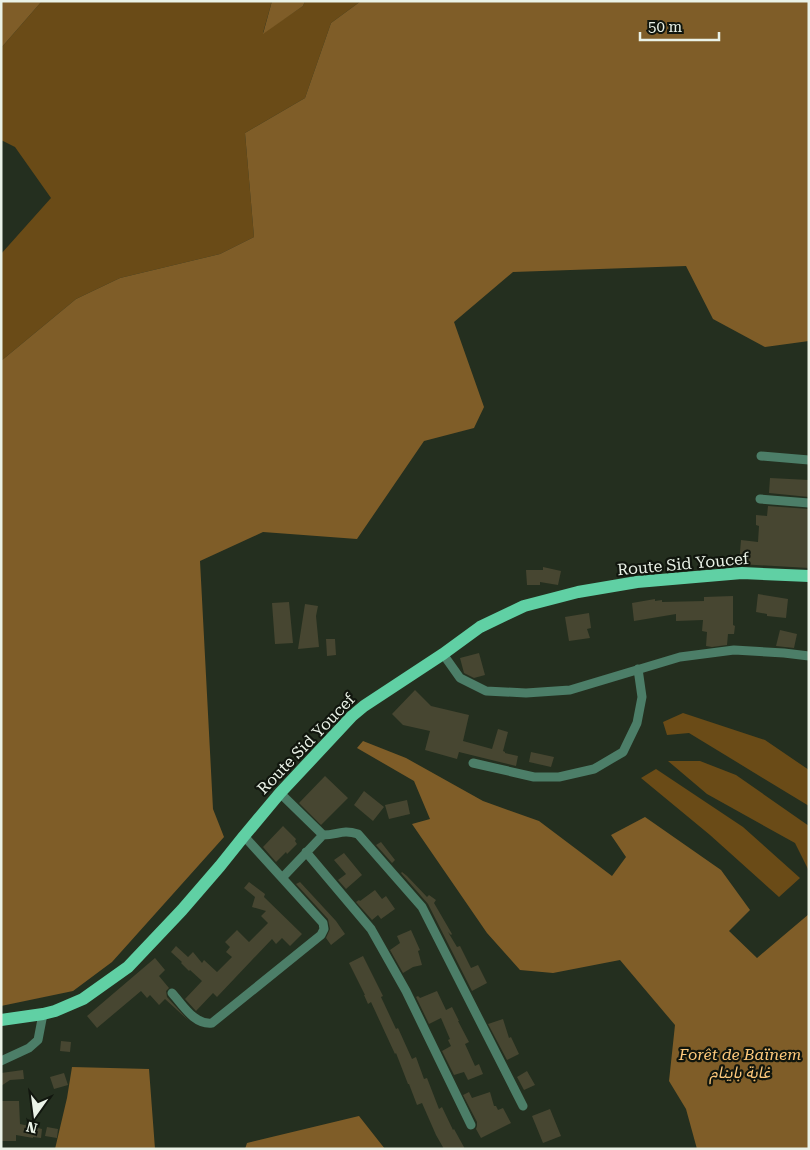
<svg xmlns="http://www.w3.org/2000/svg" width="810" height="1150" viewBox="0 0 810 1150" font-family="'Roboto Serif','Noto Sans Arabic',serif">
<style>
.green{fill:#6a4b17}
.forest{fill:#7f5d28}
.building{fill:#474631}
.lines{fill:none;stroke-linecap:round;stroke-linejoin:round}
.street{stroke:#4c7e68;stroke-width:9}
.primary{stroke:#60d0a4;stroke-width:12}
.labels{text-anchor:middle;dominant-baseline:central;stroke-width:4.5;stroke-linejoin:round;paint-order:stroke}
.street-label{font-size:16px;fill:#eaf2e7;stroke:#11160e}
.park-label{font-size:16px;font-style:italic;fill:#fec97c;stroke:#11160e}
</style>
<rect width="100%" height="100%" fill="#242f1f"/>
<path class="green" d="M42,1H272L263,33L303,6L305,1H361L331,23L305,98L245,133L254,237L220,254L120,278L76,299L1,361V254L51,198L15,147L1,140V48Z
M683,713L765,740L809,770V806L689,733L667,735L663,722Z
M668,761H700L736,775L809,826V871L795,843L707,794Z
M656,769L743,827L800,878L779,897L710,835L641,778Z"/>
<path class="forest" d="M1,1H42L1,48Z
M272,1H305L303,6L263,34Z
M361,1H809V341L765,347L713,319L686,266L513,272L454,322L484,407L474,428L424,441L357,539L263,532L200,561L213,809L224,837L112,962L73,991L1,1006V361L76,299L120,278L220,254L254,237L245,133L305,98L331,23Z
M363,741L406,758L483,801L539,821L612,876L626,857L611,835L645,817L721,870L750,910L729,931L757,958L809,914V1149H697L686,1109L669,1081L675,1025L620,960L553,973L520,970L487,933L412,824L430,819L414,781L357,748Z
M72,1067L149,1069L155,1149H55L67,1098Z
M359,1116L385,1149H245L247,1143Z"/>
<path class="building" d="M770,478L809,480V497L769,493Z
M768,506L809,509V568L739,564L741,540L758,542L759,526L756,525V515L767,516Z
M543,567L561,571L558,585L540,582V585H527L526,570H543Z
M758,594L788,599L786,618L767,616V614L756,612Z
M733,596V625L735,626L734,634H728L727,645L712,647L706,646L707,632L702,631L703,620L676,621V614L634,621L632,603L655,599V601L662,600V602L704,601V597Z
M289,602L293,643L275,644L272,603Z
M305,604L318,606L316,616L319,647L298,649Z
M589,613L591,628L587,629L590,638L569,641L565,617Z
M780,630L797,634L794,648L776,646Z
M326,639H335L336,655L327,656Z
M479,653L485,675L474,678L464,673L460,658Z
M415,690L431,706L469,715L463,741L492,749L498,729L508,732L503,751L505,752V753L518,756L516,766L459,752L457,759L425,750L430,731L403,725L392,714Z
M531,752L554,757L551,767L529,762Z
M325,776L348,798L321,825L299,803Z
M364,791L384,807L373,821L354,805Z
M407,800L410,814L389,819L385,805Z
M283,826L296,839L295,841L297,844L287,854L286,852L276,862L263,847Z
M381,842L395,860L392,863L376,845Z
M344,853L362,875L346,889L338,880L346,874L334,860Z
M402,872L407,876L427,897L429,895L436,900L434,903L452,934L451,935L448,932L457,947L460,946L471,968L478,965L487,983L472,991L428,904L401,873Z
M249,882L265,894L264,897L302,934L290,946L282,938L276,944L272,939L217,997L213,993L196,1011L185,999L202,981L190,970L189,971L181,963L182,962L171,952L176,946L188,957L193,952L202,963L204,960L217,972L232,957L226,952L230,947L225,942L237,930L249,942L268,923L261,916L266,911L252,907L255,897L244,888Z
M300,882L336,921L345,934L331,945L326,938L330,929L328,919L296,884Z
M375,890L382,899L386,896L395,909L381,919L378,915L372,920L356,902L359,900L360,901Z
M411,930L420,950L418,951L422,965L413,967L403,973L390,950L400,943L397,936Z
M363,956L383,996L381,997L396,1029L398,1028L412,1059L416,1057L424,1079L427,1078L439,1109L442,1107L453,1130L454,1129L465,1149H444L436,1135L422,1103L417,1105L409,1084H408L396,1053L395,1054L371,1002L368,1004L364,995H365L349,963Z
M155,958L165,970L159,976L169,988L166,991L167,997L188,1020L165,999L159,1005L150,995L147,998L141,991L97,1028L87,1016Z
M437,991L446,1010L452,1007L459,1021H458L469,1042L465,1044L475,1066L479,1064L483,1074L468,1080L464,1072L454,1075L442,1051L451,1046L448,1040L450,1039L441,1018L429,1024L416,997L418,996L420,998Z
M503,1019L509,1038L511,1037L519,1054L507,1060L488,1024Z
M61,1041L71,1042L70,1052L60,1051Z
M23,1070L24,1079L10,1080L1,1086V1073Z
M527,1071L535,1085L524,1090L517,1077Z
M64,1073L68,1085L54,1089L50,1077Z
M469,1092L472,1098L490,1092L494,1106H496L498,1110L503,1108L511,1123L481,1138L476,1129L477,1126V1122L463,1095Z
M1,1101H19L20,1124L42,1129L41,1138L33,1137V1138L16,1135V1141H1Z
M550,1109L561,1136L543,1143L532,1116Z
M47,1127L58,1129L57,1138L45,1136Z"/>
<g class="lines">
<path class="street" d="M761,456L809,460
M760,499L809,503
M443,654L460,678L486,691L526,693L570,690L680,657L734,650L784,653L809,656
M473,763L534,777H559L594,769L623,752L637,723L642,697L638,669
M280,793L323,835C338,835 342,829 358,834L422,907L523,1106
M306,852L371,929L406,991L471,1125
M282,878L323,835
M172,993C183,1005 194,1025 212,1023L321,935L324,929L323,923L244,836
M1,1061L29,1048L38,1040L43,1014"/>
<path class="primary" d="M1,1020L43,1014L55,1011L83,999L128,967L182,910L220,866L244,836L280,793L352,716L364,706L443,654L480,627L524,606L578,592L637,582L742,573L809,576"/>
</g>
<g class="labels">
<g class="street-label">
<text transform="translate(683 564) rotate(-5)">Route Sid Youcef</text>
<text transform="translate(306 744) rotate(-46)">Route Sid Youcef</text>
</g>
<g class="park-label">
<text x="740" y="1054">Forêt de Baïnem<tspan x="740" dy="18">غابة باينام</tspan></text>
</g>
</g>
<rect width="810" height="1150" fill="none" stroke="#eaf2e7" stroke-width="5"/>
<g transform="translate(35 1115) rotate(194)" stroke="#11160e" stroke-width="4" paint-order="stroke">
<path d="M0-4L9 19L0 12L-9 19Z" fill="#eaf2e7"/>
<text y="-8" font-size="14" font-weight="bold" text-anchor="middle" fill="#eaf2e7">N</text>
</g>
<path d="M640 32v8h79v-8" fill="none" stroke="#eaf2e7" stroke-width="2.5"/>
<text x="648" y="32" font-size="15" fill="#eaf2e7" stroke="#11160e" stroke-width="4" paint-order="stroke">50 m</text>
</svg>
